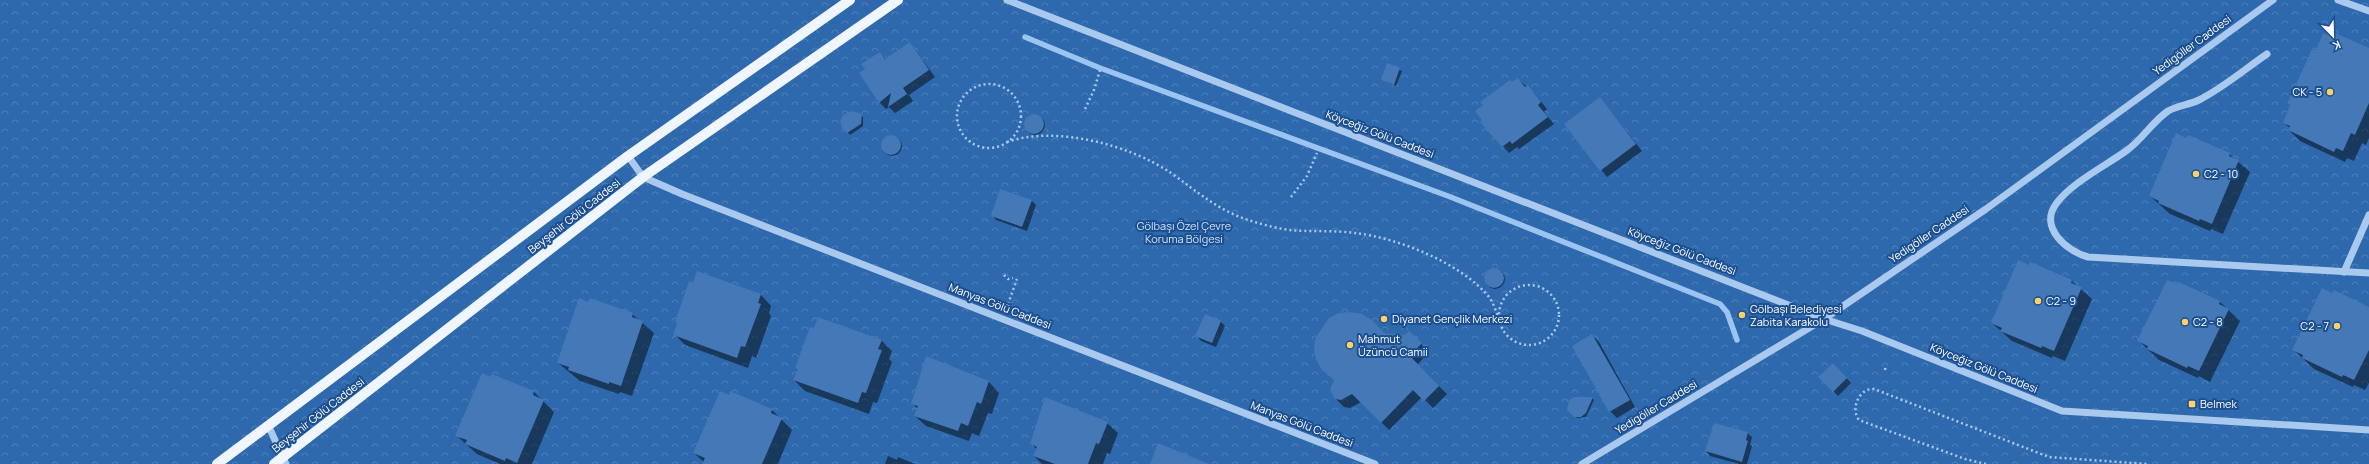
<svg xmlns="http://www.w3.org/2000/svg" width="2369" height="464" font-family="Manrope,sans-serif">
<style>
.forest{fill:url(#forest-crowns)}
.shadow{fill:#0007}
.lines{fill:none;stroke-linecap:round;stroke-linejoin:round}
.stream{stroke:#9cc4f0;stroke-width:5.5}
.building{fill:#4478b7}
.path{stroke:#a9c9ee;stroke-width:2.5;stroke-dasharray:2 3;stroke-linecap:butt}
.minor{stroke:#a9c9ee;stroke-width:7}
.major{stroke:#f0f6ff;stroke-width:10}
.poi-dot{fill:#ffd166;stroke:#1b4f8f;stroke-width:1.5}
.labels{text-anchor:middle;stroke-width:4;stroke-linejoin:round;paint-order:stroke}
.street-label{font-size:11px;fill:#fff;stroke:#1b4f8f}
.poi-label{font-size:11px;fill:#fff;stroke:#1b4f8f;text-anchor:start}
.park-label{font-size:11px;fill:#cfe3fa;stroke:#1b4f8f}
</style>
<defs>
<pattern id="forest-crowns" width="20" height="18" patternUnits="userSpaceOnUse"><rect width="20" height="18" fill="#2e69ad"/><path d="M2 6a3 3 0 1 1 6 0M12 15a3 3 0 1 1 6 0" fill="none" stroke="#4d80b9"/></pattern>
</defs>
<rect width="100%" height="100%" fill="#1b4f8f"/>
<!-- forest -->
<rect class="forest" x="0" y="0" width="2369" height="464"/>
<!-- shadow -->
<g class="shadow">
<polygon points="910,43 935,77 909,95 913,101 895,113 889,107 886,109 880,103 861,74 880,53 886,59"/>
<polygon points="2369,49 2369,138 2366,145 2362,143 2354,161 2347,158 2345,162 2300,141 2289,130 2290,128 2284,123 2291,107 2288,103 2316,52"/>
<polygon points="1388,65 1402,71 1396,86 1382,80"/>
<polygon points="1518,79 1534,93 1547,109 1544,112 1554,124 1519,149 1517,147 1509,153 1481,122 1512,84"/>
<polygon points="1600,98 1642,151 1607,177 1566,124"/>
<circle cx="1035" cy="125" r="10"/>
<polygon points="861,115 863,117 863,126 850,135 843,127"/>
<circle cx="892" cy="146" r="10"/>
<polygon points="2187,139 2229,154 2250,172 2223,234 2211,229 2210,231 2170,214 2150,196"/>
<polygon points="1032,201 1036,205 1027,231 996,220 992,215"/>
<circle cx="1495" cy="279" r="10"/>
<polygon points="2072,281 2092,299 2065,361 2053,356 2052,358 2012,341 1992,323"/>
<polygon points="761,295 771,306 769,313 771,316 756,358 752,356 748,368 685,345 674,334 678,324 676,322"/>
<polygon points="2220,302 2240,321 2210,382 2199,376 2198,378 2159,360 2139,341"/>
<polygon points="589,303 632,314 654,333 632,396 620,392 619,394 580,381 558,363"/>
<polygon points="2369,308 2369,383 2365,390 2354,385 2353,387 2314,369 2294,350"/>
<polygon points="1205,315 1221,322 1225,326 1216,347 1201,341 1197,336"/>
<polygon points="1409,332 1429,352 1417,365 1447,394 1433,408 1422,397 1389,430 1361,402 1350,408 1344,407 1335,398 1384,334 1406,336"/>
<polygon points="1592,335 1599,342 1635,407 1617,418 1610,411"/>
<polygon points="881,340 892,351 889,359 892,362 877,403 873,402 869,414 805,391 794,380 799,369"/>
<polygon points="1833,364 1851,383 1838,396 1820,377"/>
<polygon points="493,375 534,392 554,412 532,464 500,464 477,454 457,436"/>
<polygon points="989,382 999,393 992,414 988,413 979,436 972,433 969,441 926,426 915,416 918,409 912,403"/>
<polygon points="731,393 772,410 792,430 778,464 706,464 694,453"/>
<polygon points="1592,398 1594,400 1586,417 1577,418 1568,409"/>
<polygon points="1107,423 1118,433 1110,454 1107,453 1103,464 1042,464 1034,456 1037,449 1031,444"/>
<polygon points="1747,433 1752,437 1750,445 1752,446 1747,464 1739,464 1710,456 1706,451"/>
<polygon points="888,456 897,460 898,457 915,464 885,464"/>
</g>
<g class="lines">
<!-- stream -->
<polyline class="stream" points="1025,37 1100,68 1448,196 1720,304 1727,312 1737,340"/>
</g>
<!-- building -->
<g class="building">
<polygon points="2333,32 2369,48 2369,103 2355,135 2351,133 2343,151 2336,148 2334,152 2288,130 2290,126 2283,123 2290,105 2287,104 2312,49 2316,50 2323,33 2331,36"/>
<polygon points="910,42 929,70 903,88 907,94 888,107 891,93 879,103 859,73 865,69 861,64 880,52 885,59"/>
<polygon points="1387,63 1400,68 1394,85 1381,80"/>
<polygon points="1518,78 1525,87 1528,85 1541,102 1538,105 1548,117 1512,144 1510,141 1502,147 1480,122 1482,120 1475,111 1483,105 1480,102 1510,80 1512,82"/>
<polygon points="1600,97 1636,144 1600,171 1564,124"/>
<polygon points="852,111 862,114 861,124 847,133 842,128 840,121 843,115"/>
<circle cx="1034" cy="124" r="10"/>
<polygon points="2176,133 2186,138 2188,135 2230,153 2229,156 2239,160 2212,224 2200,219 2199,221 2158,203 2159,201 2149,196"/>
<circle cx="891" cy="145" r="10"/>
<polygon points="1000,189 1032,200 1022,227 991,216"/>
<polygon points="2018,260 2029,265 2030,262 2072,280 2071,283 2082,287 2054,351 2042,346 2041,348 2000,331 2002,328 1991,323"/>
<circle cx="1494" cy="278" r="10"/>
<polygon points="697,271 761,294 758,303 761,304 745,347 741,346 737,358 673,335 677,323 675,322 689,281 693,282"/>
<polygon points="2167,280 2177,284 2179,282 2220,301 2219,304 2229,309 2199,371 2188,366 2187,368 2147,349 2148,346 2137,341"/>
<polygon points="2322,288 2332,293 2334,290 2369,307 2369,350 2354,380 2343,375 2342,377 2302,358 2303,355 2292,350"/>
<polygon points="579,298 588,302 590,298 633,313 632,317 643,321 621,386 609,382 609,384 568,370 569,367 557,363"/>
<polygon points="1350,312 1362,314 1372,320 1384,333 1405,335 1409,331 1422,343 1410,356 1439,386 1424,401 1413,390 1381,423 1352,394 1341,400 1335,399 1330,390 1334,380 1322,370 1316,359 1314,348 1316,337 1329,318 1339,313"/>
<polygon points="1205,314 1221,321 1212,343 1195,336"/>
<polygon points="818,317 882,340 878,349 882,350 866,393 862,392 858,403 793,380 798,369 795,368 810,327 814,328"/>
<polygon points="1592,334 1630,400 1609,412 1572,346"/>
<polygon points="926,356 989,381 981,404 977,402 968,426 961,423 958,431 914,416 918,406 911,404"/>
<polygon points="1833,363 1847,378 1833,392 1818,377"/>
<polygon points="482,373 491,377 492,374 534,391 533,395 544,400 517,463 506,458 505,461 465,444 467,440 455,436"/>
<polygon points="720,391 729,395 730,391 772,409 771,413 782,418 762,464 702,464 705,458 693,453"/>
<polygon points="1045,397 1108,422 1099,444 1096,443 1088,464 1055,464 1033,456 1037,447 1030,444"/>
<polygon points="1575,397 1593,397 1586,413 1581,417 1574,417 1567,410 1569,400"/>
<polygon points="1714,423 1748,432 1746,440 1748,441 1742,462 1705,451"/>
<polygon points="1158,443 1209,464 1150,464"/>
</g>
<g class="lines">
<!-- path -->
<g class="path">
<circle cx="989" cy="116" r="32"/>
<polyline points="1085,109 1094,90 1100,70"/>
<path d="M1007 142C1055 125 1130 145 1171 173 1198 192 1216 209 1248 220 1261 224 1275 228 1289 230 1311 232 1333 230 1355 233 1398 238 1461 263 1489 297 1495 305 1497 316 1501 325"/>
<polyline points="1291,197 1307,176 1317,153"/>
<polyline points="1004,275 1008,279 1013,278"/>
<circle cx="1529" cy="315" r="30"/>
<polyline points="1008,304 1017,279"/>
<polyline points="1885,370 1886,365"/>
<path d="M1986 464 1965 459 1859 420C1850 409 1859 388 1874 389L2049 457 2147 464"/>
</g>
<!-- minor -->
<g class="minor">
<polyline points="1007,0 1824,319 1862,331 2062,411 2369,430"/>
<polyline points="2338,0 2369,11"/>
<path d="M2267 54C2245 69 2223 88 2199 100 2189 105 2178 105 2168 111 2152 122 2142 140 2126 151 2105 166 2071 183 2056 204 2039 227 2066 251 2088 257L2369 273"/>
<polyline points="628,156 643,177 682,194 1375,464"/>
<polyline points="2344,272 2369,215"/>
<polyline points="268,425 286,464"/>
<polyline points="1582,464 1824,319 1986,209 2273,0"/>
</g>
<!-- major -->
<g class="major">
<polyline points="217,464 628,156 850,0"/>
<polyline points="274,464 643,177 898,0"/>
</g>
</g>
<!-- markers -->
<g class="poi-dot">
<circle cx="2330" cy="92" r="4"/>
<circle cx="2196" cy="174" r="4"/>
<circle cx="2038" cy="301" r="4"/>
<circle cx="1742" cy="315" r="4"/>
<circle cx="1384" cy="319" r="4"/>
<circle cx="2185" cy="322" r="4"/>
<circle cx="2337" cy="326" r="4"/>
<circle cx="1350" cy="345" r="4"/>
<rect x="2188" y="400" width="8" height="8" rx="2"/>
</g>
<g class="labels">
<!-- street labels -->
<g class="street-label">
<text transform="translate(2192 45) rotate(-36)" y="4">Yedigöller Caddesi</text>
<text transform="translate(1380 134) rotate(21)" y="4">Köyceğiz Gölü Caddesi</text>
<text transform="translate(574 216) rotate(-38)" y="4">Beyşehir Gölü Caddesi</text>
<text transform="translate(1929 234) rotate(-34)" y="4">Yedigöller Caddesi</text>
<text transform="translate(1682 251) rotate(21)" y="4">Köyceğiz Gölü Caddesi</text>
<text transform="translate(1000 306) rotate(21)" y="4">Manyas Gölü Caddesi</text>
<text transform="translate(1984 368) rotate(22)" y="4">Köyceğiz Gölü Caddesi</text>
<text transform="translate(1656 407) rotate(-31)" y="4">Yedigöller Caddesi</text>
<text transform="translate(318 415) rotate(-38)" y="4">Beyşehir Gölü Caddesi</text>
<text transform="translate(1302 424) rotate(21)" y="4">Manyas Gölü Caddesi</text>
</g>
<!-- poi labels -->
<g class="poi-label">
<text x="2322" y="96" text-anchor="end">CK - 5</text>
<text x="2204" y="178">C2 - 10</text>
<text x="2046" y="305">C2 - 9</text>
<text x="1750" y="313">Gölbaşı Belediyesi<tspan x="1750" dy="13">Zabita Karakolu</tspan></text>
<text x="1392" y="323">Diyanet Gençlik Merkezi</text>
<text x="2193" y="326">C2 - 8</text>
<text x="2329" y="330" text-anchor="end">C2 - 7</text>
<text x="1358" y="343">Mahmut<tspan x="1358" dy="13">Üzüncü Camii</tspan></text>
<text x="2200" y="408">Belmek</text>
</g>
<!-- park labels -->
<g class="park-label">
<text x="1184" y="230">Gölbaşı Özel Çevre<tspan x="1184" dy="13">Koruma Bölgesi</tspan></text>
</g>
</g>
<!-- north arrow -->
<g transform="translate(2333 36) rotate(157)" stroke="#1b4f8f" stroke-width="3" paint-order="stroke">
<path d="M0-3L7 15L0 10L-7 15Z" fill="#ffffff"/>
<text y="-6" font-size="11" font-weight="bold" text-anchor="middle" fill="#ffffff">K</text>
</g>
</svg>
